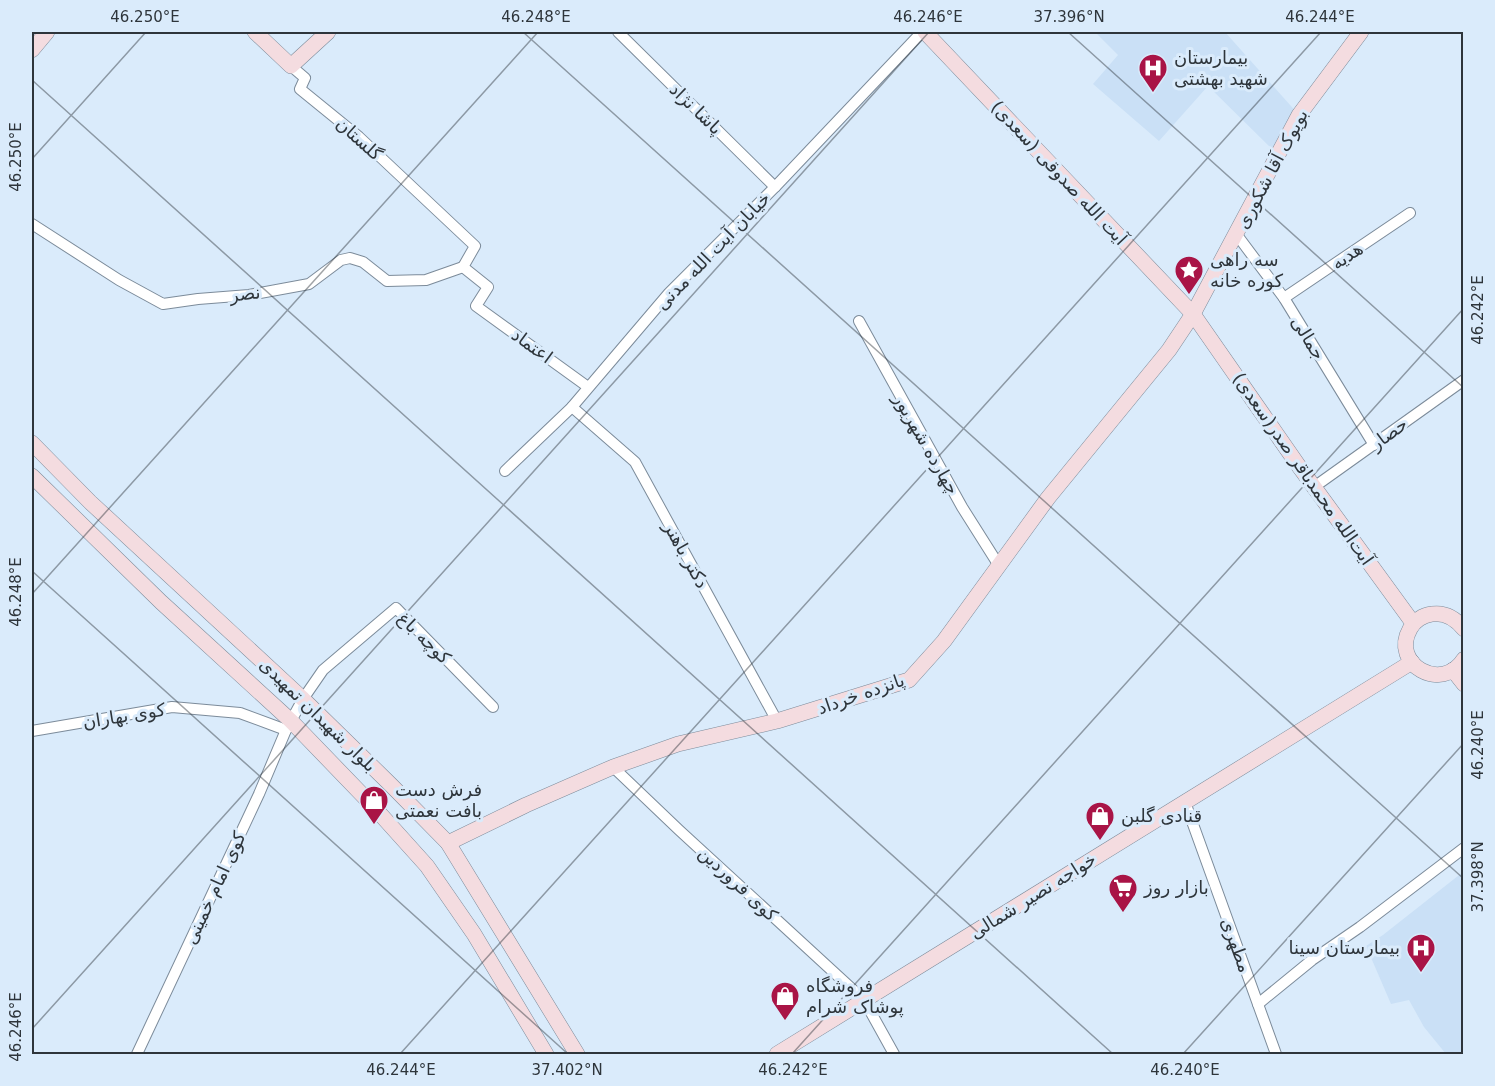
<svg xmlns="http://www.w3.org/2000/svg" width="1495" height="1086" font-family="'DejaVu Sans','Noto Sans Arabic',sans-serif">
<style>
.built{fill:#cae0f6}
.lines{fill:none;stroke-linecap:round;stroke-linejoin:round}
.street-casing{stroke:#7c8b9a;stroke-width:12}
.secondary-casing{stroke:#7c8b9a;stroke-width:16}
.street{stroke:#fff;stroke-width:10}
.secondary{stroke:#f4dce0;stroke-width:15}
.ticks{fill:none;stroke:#2e353b;stroke-width:1.5;stroke-opacity:0.45}
.labels{text-anchor:middle;stroke-width:6;stroke-linejoin:round;paint-order:stroke}
.poi-label{font-size:18px;fill:#2e353b;stroke:#daebfb;text-anchor:start}
.street-label{font-size:18px;fill:#2e353b;stroke:#daebfb}
.neatline{fill:none;stroke:#2e353b;stroke-width:2}
.ticks-label{font-size:15px;text-anchor:middle;fill:#2e353b}
</style>
<rect width="100%" height="100%" fill="#daebfb"/>
<!-- built -->
<g class="built">
<polygon points="1095,32 1225,32 1299,115 1274,151 1208,86 1159,141 1093,84 1118,55"/>
<polygon points="1463,872 1463,1054 1446,1054 1424,1027 1409,1000 1391,1004 1366,946 1383,935"/>
</g>
<g class="lines">
<!-- street casing -->
<g class="street-casing">
<g id="street">
<polyline points="618,32 775,187"/>
<polyline points="291,66 305,78 300,89 359,137 475,246 463,267 488,287 476,306 588,387"/>
<polyline points="32,224 119,280 163,304 198,299 249,295 309,284 341,260 350,258 363,262 387,281 426,280 463,267"/>
<polyline points="1237,235 1284,298 1374,445"/>
<polyline points="1284,298 1410,213"/>
<polyline points="859,321 962,507 998,564"/>
<polyline points="572,407 635,462 777,721"/>
<polyline points="505,471 572,407 669,293 775,187 922,32"/>
<polyline points="1314,487 1464,380"/>
<polyline points="32,731 172,707 240,713 286,730"/>
<polyline points="613,767 679,830 864,1000 894,1054"/>
<polyline points="1185,802 1276,1054"/>
<polyline points="1258,1004 1312,960 1360,927 1464,848"/>
<polyline points="137,1054 259,794 286,730 303,699 323,670 396,608 493,707"/>
</g>
</g>
<!-- secondary casing -->
<g class="secondary-casing">
<g id="secondary">
<polyline points="255,32 291,66 328,32"/>
<polyline points="925,32 1193,314 1298,465 1413,623"/>
<polyline points="32,50 47,32"/>
<polyline points="32,443 90,502 303,699 391,785 448,843 577,1054"/>
<polyline points="32,476 161,602 291,721 373,806 427,866 474,934 546,1054"/>
<path d="M1464 629C1456 619 1446 612 1432 614 1423 615 1414 621 1410 629 1390 664 1442 694 1464 659"/>
<polyline points="1453,670 1464,684"/>
<polyline points="448,843 526,805 613,767 678,744 777,721 909,680 944,641 1048,498 1169,350 1193,314 1299,115 1361,32"/>
<polyline points="777,1054 1412,662"/>
</g>
</g>
<!-- street -->
<use href="#street" class="street"/>
<!-- secondary -->
<use href="#secondary" class="secondary"/>
</g>
<!-- ticks -->
<path class="ticks" d="M523 32 1464 879M1068 32 1464 388M32 80 1113 1054M32 159 146 32M32 571 568 1054M32 594 538 32M32 1029 929 32M400 1054 1321 32M792 1054 1464 308M1183 1054 1464 743"/>
<!-- icons -->
<defs>
<g id="hospital-pin" transform="scale(1.5)"><path d="M0 17L-7.5 6A9.5 9.5 0 1 1 7.5 6Z" fill="#a91446" stroke="#daebfb"/><path d="M-5-5h3v3.5h4V-5h3V5h-3V1.5h-4V5h-3Z" fill="#fff"/></g>
<g id="sight-pin" transform="scale(1.5)"><path d="M0 17L-7.5 6A9.5 9.5 0 1 1 7.5 6Z" fill="#a91446" stroke="#daebfb"/><path d="M0-6L1.8-2.2L6-1.7L2.9 1.2L3.7 5.4L0 3.3L-3.7 5.4L-2.9 1.2L-6-1.7L-1.8-2.2Z" fill="#fff"/></g>
<g id="shop-pin" transform="scale(1.5)"><path d="M0 17L-7.5 6A9.5 9.5 0 1 1 7.5 6Z" fill="#a91446" stroke="#daebfb"/><path d="M-5-2.5h2.3a2.7 3.5 0 0 1 5.4 0H5L5.5 6h-11ZM-1.5-2.5h3a1.5 2.3 0 0 0-3 0Z" fill="#fff"/></g>
<g id="supermarket-pin" transform="scale(1.5)"><path d="M0 17L-7.5 6A9.5 9.5 0 1 1 7.5 6Z" fill="#a91446" stroke="#daebfb"/><path d="M-6-5.5h2.5l.6 2H6L4.5 2H-2.5L-4.4-4H-6ZM-1.5 3.2a1.3 1.3 0 1 0 .1 0ZM3 3.2a1.3 1.3 0 1 0 .1 0Z" fill="#fff"/></g>
</defs>
<g fill-rule="evenodd">
<use href="#hospital-pin" x="1153" y="68"/>
<use href="#sight-pin" x="1189" y="270"/>
<use href="#shop-pin" x="374" y="800"/>
<use href="#shop-pin" x="1100" y="816"/>
<use href="#supermarket-pin" x="1123" y="888"/>
<use href="#hospital-pin" x="1421" y="948"/>
<use href="#shop-pin" x="785" y="996"/>
</g>
<g class="labels">
<!-- poi labels -->
<g class="poi-label">
<text x="1174" y="64">بیمارستان<tspan x="1174" dy="21">شهید بهشتی</tspan></text>
<text x="1210" y="266">سه راهی<tspan x="1210" dy="21">کوره خانه</tspan></text>
<text x="395" y="796">فرش دست<tspan x="395" dy="21">بافت نعمتی</tspan></text>
<text x="1121" y="822">قنادی گلبن</text>
<text x="1144" y="894">بازار روز</text>
<text x="1400" y="954" text-anchor="end">بیمارستان سینا</text>
<text x="806" y="992">فروشگاه<tspan x="806" dy="21">پوشاک شرام</tspan></text>
</g>
<!-- street labels -->
<g class="street-label">
<text transform="translate(696 109) rotate(44)" y="6">پاشا نژاد</text>
<text transform="translate(359 139) rotate(42)" y="6">گلستان</text>
<text transform="translate(1272 169) rotate(-62)" y="6">بویوک آقا شکوری</text>
<text transform="translate(1059 173) rotate(47)" y="6">آیت الله صدوقی (سعدی)</text>
<text transform="translate(713 251) rotate(-46)" y="6">خیابان آیت الله مدنی</text>
<text transform="translate(1347 256) rotate(-34)" y="6">هدیه</text>
<text transform="translate(245 294) rotate(-7)" y="6">نصر</text>
<text transform="translate(1308 338) rotate(58)" y="6">جمالی</text>
<text transform="translate(532 346) rotate(36)" y="6">اعتماد</text>
<text transform="translate(1389 434) rotate(-36)" y="6">حصار</text>
<text transform="translate(926 444) rotate(60)" y="6">چهارده شهریور</text>
<text transform="translate(1303 469) rotate(55)" y="6">آیت‌الله محمدباقر صدر(سعدی)</text>
<text transform="translate(686 555) rotate(61)" y="6">دکتر باهنر</text>
<text transform="translate(424 638) rotate(44)" y="6">کوچه باغ</text>
<text transform="translate(861 694) rotate(-19)" y="6">پانزده خرداد</text>
<text transform="translate(318 715) rotate(44)" y="6">بلوار شهیدان تمهیدی</text>
<text transform="translate(124 716) rotate(-9)" y="6">کوی بهاران</text>
<text transform="translate(738 884) rotate(43)" y="6">کوی فروردین</text>
<text transform="translate(215 888) rotate(-65)" y="6">کوی امام خمینی</text>
<text transform="translate(1033 896) rotate(-32)" y="6">خواجه نصیر شمالی</text>
<text transform="translate(1236 945) rotate(70)" y="6">مطهری</text>
</g>
</g>
<!-- border -->
<rect width="1495" height="1086" fill="none" stroke="#daebfb" stroke-width="66"/>
<rect x="33" y="33" width="1429" height="1020" class="neatline"/>
<g class="ticks-label">
<text x="145" y="22">46.250°E</text>
<text x="536" y="22">46.248°E</text>
<text x="928" y="22">46.246°E</text>
<text x="1069" y="22">37.396°N</text>
<text x="1320" y="22">46.244°E</text>
<text transform="translate(16 157) rotate(-90)" y="5">46.250°E</text>
<text transform="translate(1478 310) rotate(-90)" y="5">46.242°E</text>
<text transform="translate(16 592) rotate(-90)" y="5">46.248°E</text>
<text transform="translate(1478 745) rotate(-90)" y="5">46.240°E</text>
<text transform="translate(1478 877) rotate(-90)" y="5">37.398°N</text>
<text transform="translate(16 1027) rotate(-90)" y="5">46.246°E</text>
<text x="401" y="1075">46.244°E</text>
<text x="567" y="1075">37.402°N</text>
<text x="793" y="1075">46.242°E</text>
<text x="1185" y="1075">46.240°E</text>
</g>
</svg>
